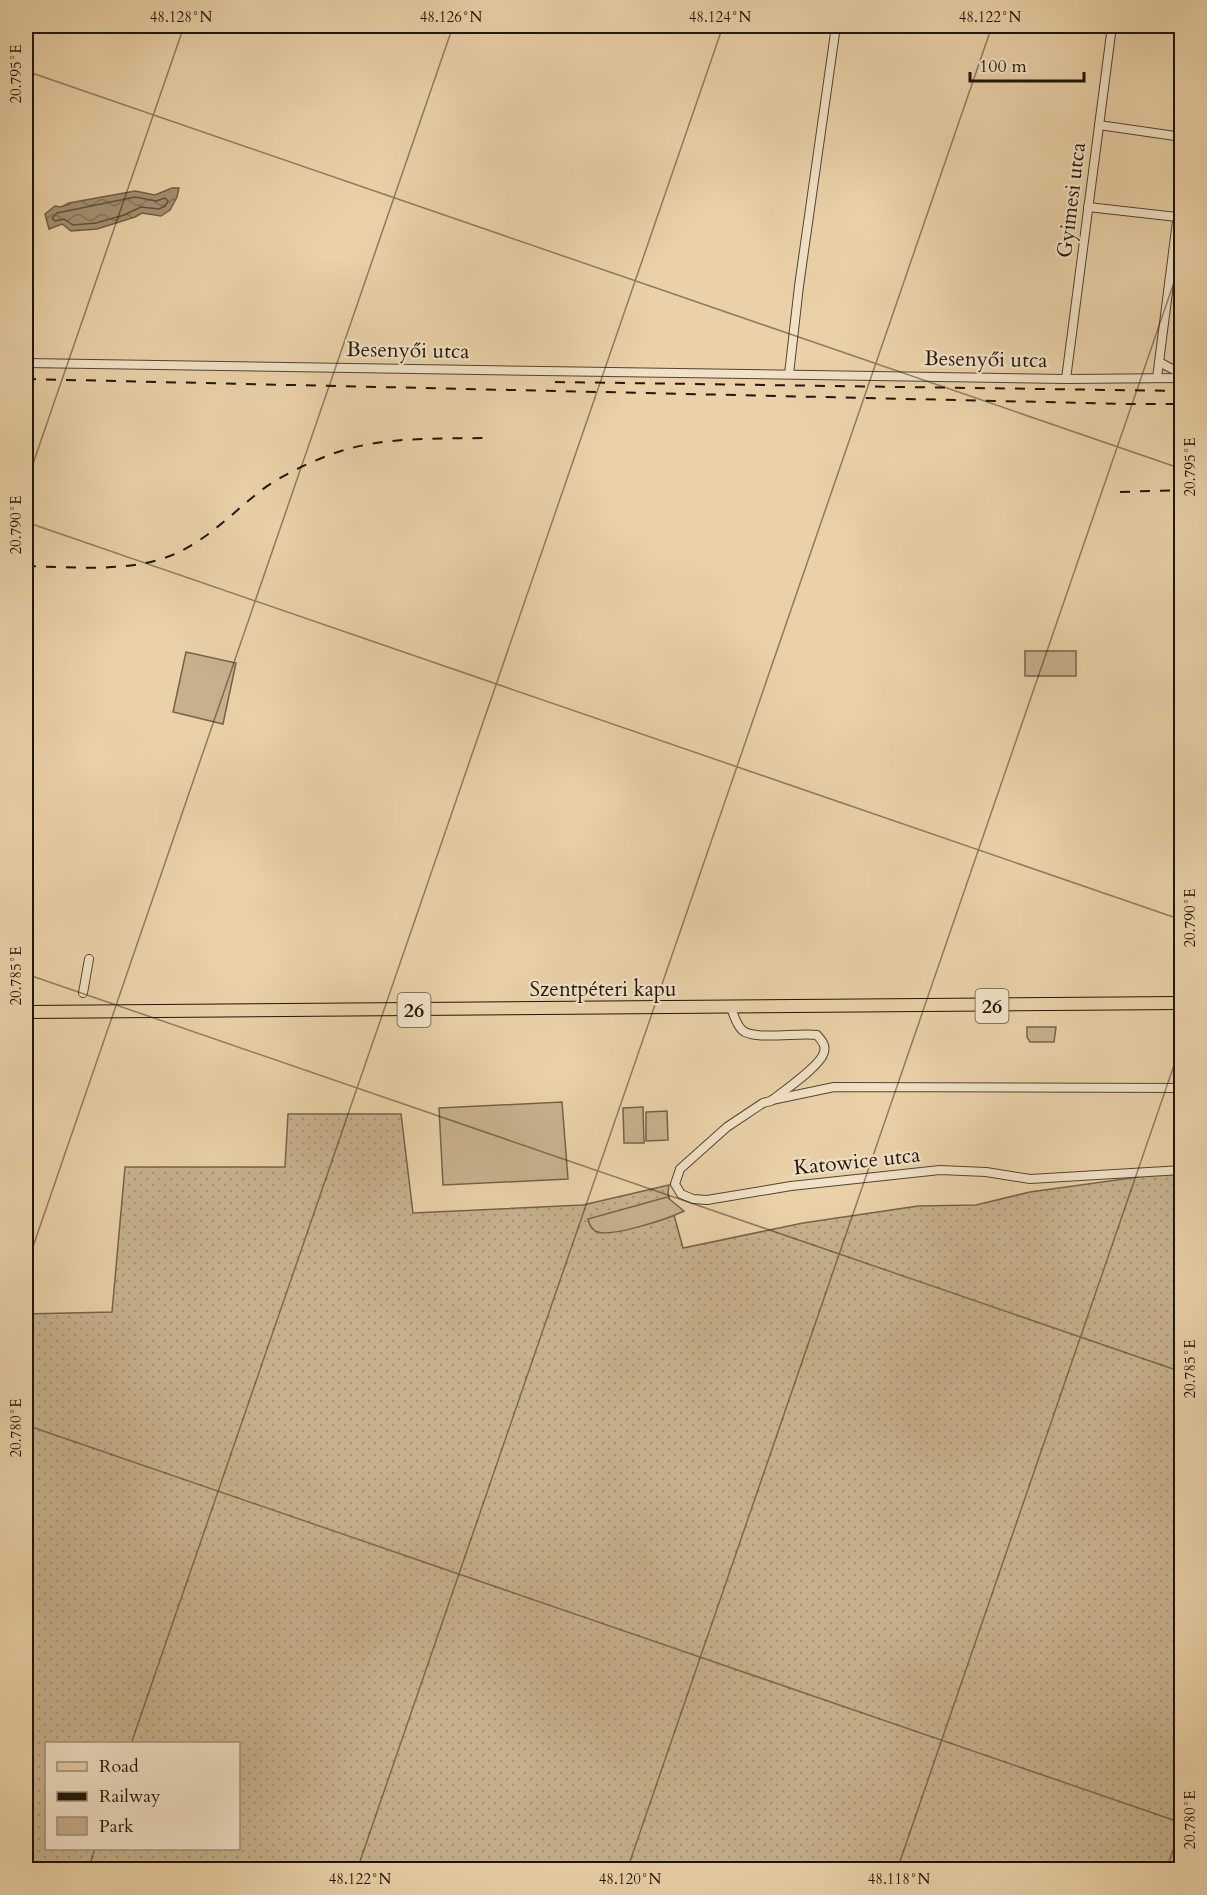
<svg xmlns="http://www.w3.org/2000/svg" width="1207" height="1895" font-family="Cardo,serif">
<style>
.grass{fill:url(#grass-dots);stroke:#73634b;stroke-width:1.5;fill-rule:evenodd}
.park{fill:#c7b18d;stroke:#73634b;stroke-width:1.5}
.water{fill:url(#water-waves);stroke:#6f5f48;stroke-width:1.5}
.lines{fill:none;stroke-linecap:round;stroke-linejoin:round}
.shore{stroke:#62533e;stroke-width:1.5}
.street-casing{stroke:#524431;stroke-width:10}
.primary-casing{stroke:#1f1509;stroke-width:14}
.street{stroke:#f1e1c6;stroke-width:8}
.primary{stroke:#ead1a8;stroke-width:12}
.rail{stroke:#1f1509;stroke-width:2;stroke-dasharray:10 10;stroke-linecap:butt}
.ticks{fill:none;stroke:#1f1509;stroke-width:1.5;stroke-opacity:0.45}
.labels{text-anchor:middle;stroke-width:4.5;stroke-linejoin:round;paint-order:stroke}
.shield{fill:#f1e1c6;stroke:#5e5242;stroke-width:1.5}
.shield-label{font-size:20px;font-weight:bold;fill:#1f1509}
.street-label{font-size:21px;fill:#1f1509;stroke:#f1e1c6}
.neatline{fill:none;stroke:#1f1509;stroke-width:2}
.ticks-label{font-size:15px;text-anchor:middle;fill:#1f1509}
</style>
<defs>
<pattern id="grass-dots" width="8" height="8" patternUnits="userSpaceOnUse" patternTransform="scale(1.5)"><rect width="8" height="8" fill="#c7b18d"/><path d="M2 2h.1M6 6h.1" fill="none" stroke="#aa9778" stroke-width="1.8" stroke-linecap="round"/></pattern>
<pattern id="water-waves" width="16" height="10" patternUnits="userSpaceOnUse" patternTransform="scale(1.5)"><rect width="16" height="10" fill="#a59172"/><path d="M0 5q4-4 8 0t8 0" fill="none" stroke="#86755c"/></pattern>
</defs>
<rect width="100%" height="100%" fill="#ead1a8"/>
<filter id="stains"><feTurbulence type="fractalNoise" baseFrequency=".00333" numOctaves="4"/><feColorMatrix values="0 0 0 0 .2 0 0 0 0 .09 0 0 0 0 .02 0 0 0 .5 -.17"/></filter>
<radialGradient id="worn" r=".72"><stop offset=".6" stop-color="#630" stop-opacity="0"/><stop offset="1" stop-color="#630" stop-opacity=".3"/></radialGradient>
<!-- grass -->
<path class="grass" d="M288 1114H401L413 1213 583 1205 669 1185 668 1193 683 1248 803 1223 918 1206 976 1205 1030 1192 1181 1171V1869H26V1314L112 1312 125 1167H285ZM46 1744H238V1848H46Z"/>
<!-- park -->
<g class="park">
<rect x="1025" y="651" width="51" height="25"/>
<polygon points="186,652 236,663 223,724 173,712"/>
<polygon points="1027,1027 1056,1027 1054,1042 1030,1042 1027,1037"/>
<polygon points="562,1102 568,1179 443,1185 439,1108"/>
<polygon points="643,1107 644,1143 624,1143 623,1108"/>
<polygon points="667,1111 668,1140 646,1141 646,1112"/>
<path d="M667 1197 684 1211C670 1218 609 1239 595 1231 591 1228 589 1224 588 1219Z"/>
</g>
<!-- water -->
<polygon class="water" points="172,188 179,188 177,197 170,210 161,216 142,213 135,217 97,229 71,231 62,224 49,229 45,214 55,206 61,207 69,203 135,191 155,195"/>
<g class="lines">
<!-- shore -->
<polygon class="shore" points="135,197 156,201 165,198 168,201 165,206 159,209 141,207 124,215 96,223 73,225 64,219 55,221 52,218 57,213"/>
<!-- street casing -->
<g class="street-casing">
<g id="street">
<polyline points="1099,125 1182,137"/>
<polyline points="1088,207 1177,217"/>
<polyline points="1159,362 1182,374"/>
<polyline points="26,363 1066,379 1182,378"/>
<polyline points="789,374 799,286 836,26"/>
<polyline points="1157,378 1182,182"/>
<polyline points="1066,379 1112,26"/>
<polyline points="83,993 89,959"/>
<path d="M731 1008C734 1015 736 1024 742 1030 754 1041 799 1032 817 1035 822 1041 826 1045 824 1052 821 1066 783 1091 771 1101L763 1103 727 1127 680 1169 675 1184 681 1194 693 1199 707 1200 791 1186 940 1170 986 1172 1030 1179 1182 1170"/>
<polyline points="772,1100 834,1087 1182,1088"/>
</g>
</g>
<!-- primary casing -->
<g class="primary-casing">
<polyline id="primary" points="26,1012 1182,1003"/>
</g>
<!-- street -->
<use href="#street" class="street"/>
<!-- primary -->
<use href="#primary" class="primary"/>
<!-- rail -->
<g class="rail">
<polyline points="26,379 1131,404 1182,404"/>
<polyline points="555,382 1182,391"/>
<polyline points="1120,492 1182,490"/>
<path d="M26 566C74 567 139 574 183 550 212 535 234 512 259 492 280 476 308 463 332 454 382 436 434 439 486 438"/>
</g>
</g>
<!-- ticks -->
<path class="ticks" d="M26 71 1182 469M26 484 184 26M26 522 1182 920M26 974 1182 1372M26 1267 453 26M26 1425 1182 1823M131 1744 723 26M88 1870 95 1848M357 1870 992 26M627 1870 1182 259M897 1870 1182 1042M1166 1870 1182 1825"/>
<g class="labels">
<!-- shield labels -->
<g class="shield">
<rect x="975.5" y="989" width="33" height="34" rx="4.5"/>
<rect x="397.5" y="993" width="33" height="34" rx="4.5"/>
</g>
<g class="shield-label">
<text x="992" y="1013">26</text>
<text x="414" y="1017">26</text>
</g>
<!-- street labels -->
<g class="street-label">
<text transform="translate(1071 200) rotate(-83)" y="7">Gyimesi utca</text>
<text transform="translate(408 350) rotate(1)" y="7">Besenyői utca</text>
<text transform="translate(986 359) rotate(1)" y="7">Besenyői utca</text>
<text x="603" y="996">Szentpéteri kapu</text>
<text transform="translate(857 1161) rotate(-6)" y="7">Katowice utca</text>
</g>
</g>
<!-- margin -->
<rect width="1207" height="1895" fill="none" stroke="#ead1a8" stroke-width="66"/>
<!-- legend -->
<rect x="45" y="1742" width="195" height="108" fill="#f1e1c6" stroke="#9d8f7a" stroke-width="1.5"/>
<rect x="57" y="1762" width="30" height="9" fill="#ead1a8" stroke="#9d8f7a" stroke-width="1.5"/>
<text x="99" y="1772" font-size="18" fill="#1f1509">Road</text>
<rect x="57" y="1792" width="30" height="9" fill="#1f1509" stroke="#9d8f7a" stroke-width="1.5"/>
<text x="99" y="1802" font-size="18" fill="#1f1509">Railway</text>
<rect x="57" y="1817" width="30" height="18" fill="#c7b18d" stroke="#9d8f7a" stroke-width="1.5"/>
<text x="99" y="1832" font-size="18" fill="#1f1509">Park</text>
<!-- scale -->
<path d="M970 72v9h114v-9" fill="none" stroke="#1f1509" stroke-width="3"/>
<text x="979" y="72" font-size="18" fill="#1f1509" stroke="#f1e1c6" stroke-width="4.5" paint-order="stroke">100 m</text>
<rect x="33" y="33" width="1141" height="1829" class="neatline"/>
<g class="ticks-label">
<text x="181" y="22">48.128°N</text>
<text x="451" y="22">48.126°N</text>
<text x="720" y="22">48.124°N</text>
<text x="990" y="22">48.122°N</text>
<text transform="translate(16 74) rotate(-90)" y="5">20.795°E</text>
<text transform="translate(1190 467) rotate(-90)" y="5">20.795°E</text>
<text transform="translate(16 525) rotate(-90)" y="5">20.790°E</text>
<text transform="translate(1190 918) rotate(-90)" y="5">20.790°E</text>
<text transform="translate(16 976) rotate(-90)" y="5">20.785°E</text>
<text transform="translate(1190 1369) rotate(-90)" y="5">20.785°E</text>
<text transform="translate(16 1428) rotate(-90)" y="5">20.780°E</text>
<text transform="translate(1190 1820) rotate(-90)" y="5">20.780°E</text>
<text x="360" y="1884">48.122°N</text>
<text x="630" y="1884">48.120°N</text>
<text x="899" y="1884">48.118°N</text>
</g>
<rect width="100%" height="100%" filter="url(#stains)"/>
<rect width="100%" height="100%" fill="url(#worn)"/>
</svg>
